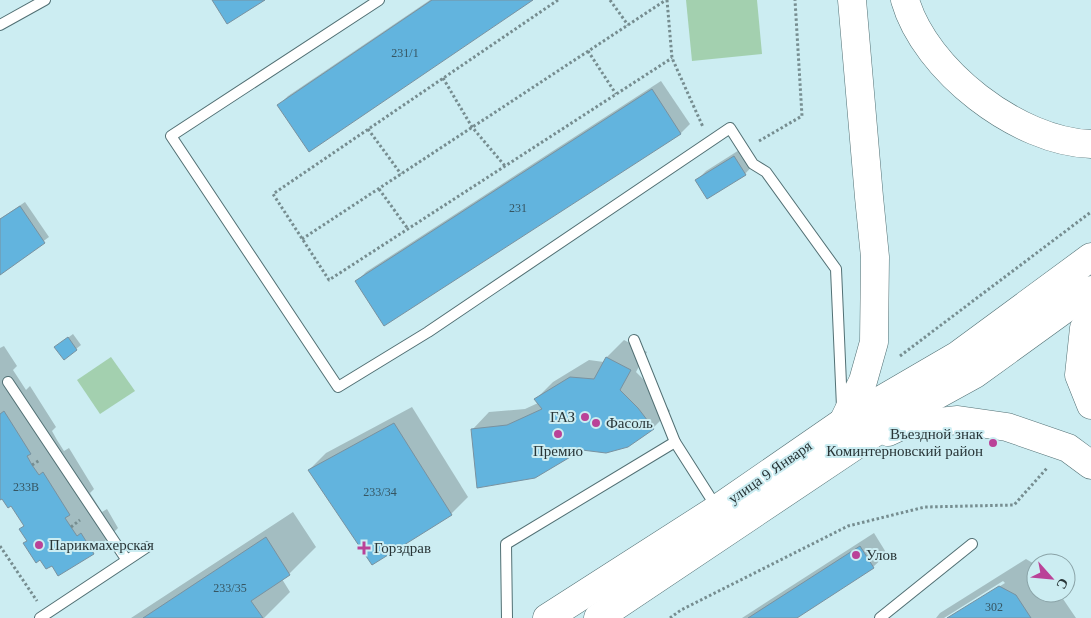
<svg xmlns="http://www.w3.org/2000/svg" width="1091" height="618" font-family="'Times New Roman',serif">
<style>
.green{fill:#a3d0af}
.shadow{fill:#0003}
.building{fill:#62b4de;stroke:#7992a0}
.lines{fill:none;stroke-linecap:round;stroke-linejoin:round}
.lane-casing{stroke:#527074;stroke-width:12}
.secondary-casing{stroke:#527074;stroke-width:29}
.path{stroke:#768d90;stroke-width:3;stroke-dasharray:2.5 2.5;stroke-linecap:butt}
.lane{stroke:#fff;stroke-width:10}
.secondary{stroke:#fff;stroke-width:28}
.poi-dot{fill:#ba4298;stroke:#ccedf2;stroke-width:2}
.labels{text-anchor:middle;stroke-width:4;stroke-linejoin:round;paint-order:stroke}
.number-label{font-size:12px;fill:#365561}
.poi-label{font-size:15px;fill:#283537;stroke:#ccedf2;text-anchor:start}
.street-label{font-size:15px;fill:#283537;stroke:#ccedf2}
</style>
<rect width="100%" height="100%" fill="#ccedf2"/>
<!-- green -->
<g class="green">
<polygon points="686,0 757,0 762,54 692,61"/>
<polygon points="111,357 135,391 100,414 77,380"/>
</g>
<!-- shadow -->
<g class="shadow">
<polygon points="430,0 531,0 279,105 288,96"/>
<polygon points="661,81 690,124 680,134 357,281 366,272"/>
<polygon points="744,147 754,164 745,174 697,180 706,171"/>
<polygon points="25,202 49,237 0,273 0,219"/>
<polygon points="73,334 81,345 76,349 61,343"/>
<polygon points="624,340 647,352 636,372 655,391 670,411 653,428 472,430 489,412 525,409 538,403 536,399 553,382 589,360 604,362 607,357"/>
<polygon points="4,346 17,366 13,370 26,390 30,386 56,427 52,431 57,440 64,451 69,448 94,489 90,493 102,512 107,509 118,528 93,553 52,564 28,540 21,529 25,525 12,504 3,497 0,499 0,348"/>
<polygon points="412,407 468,497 451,514 309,470 326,453"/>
<polygon points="293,512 316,547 289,574 282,579 290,592 264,618 131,618"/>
<polygon points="874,533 887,554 873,567 795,618 742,618"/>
<polygon points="1026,559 1036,565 1036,593 1059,593 1076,618 949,618 1005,583 1003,581 944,618 936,618 940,613"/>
</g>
<!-- building -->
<g class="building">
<polygon points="212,0 265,0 227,24"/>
<polygon points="432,0 533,0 309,152 277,105"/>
<polygon points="652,89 681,134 384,326 355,281"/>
<polygon points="734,156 746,175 707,199 695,180"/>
<polygon points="20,206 45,243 0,275 0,219"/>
<polygon points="68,337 77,350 64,360 54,347"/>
<polygon points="606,357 631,370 620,390 638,408 654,429 628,447 606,453 582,450 535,478 477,488 471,429 507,425 542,409 534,399 570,377 594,379"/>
<polygon points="4,411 31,454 27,456 32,465 39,475 43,472 70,515 65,518 77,536 81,533 94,554 58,576 52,566 46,569 40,560 36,563 23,543 27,541 19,529 24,526 11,506 8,508 2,499 0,500 0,414"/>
<polygon points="394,423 452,515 372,565 308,470"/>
<polygon points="266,537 290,575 251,601 263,618 143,618"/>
<polygon points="860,546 874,568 797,618 748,618"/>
<polygon points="999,586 1016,595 1031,618 947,618"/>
</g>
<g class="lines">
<!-- lane casing -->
<g class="lane-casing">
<g id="lane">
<polyline points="379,0 171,136 338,387 428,332 730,128 753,164 766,172 836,269 842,407"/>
<polyline points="0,25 45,0"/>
<polyline points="634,340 675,442 717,508"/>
<polyline points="8,382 126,559"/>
<polyline points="40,618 147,547"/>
<polyline points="507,618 506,544 675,442"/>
<polyline points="880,618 972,544"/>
</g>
</g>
<!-- secondary casing -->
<g class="secondary-casing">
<g id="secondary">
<path d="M905 0C925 70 1018 142 1091 144"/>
<polyline points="1091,319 1084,328 1079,375 1091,405"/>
<polyline points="843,422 863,381 874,342 875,257 869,197 852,0"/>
<polyline points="888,432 901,426 958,420 1007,427 1068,448 1091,465"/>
<polyline points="547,618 717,509 843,422 958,355 1091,257"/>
<polyline points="598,618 904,413 975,374 1091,290"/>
</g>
</g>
<!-- path -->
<g class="path">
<polyline points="558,0 273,194 329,280 672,58"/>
<polyline points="610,0 628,25"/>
<polyline points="667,0 672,58 703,127"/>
<polyline points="588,51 616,94"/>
<polyline points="443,78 472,127 505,166"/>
<polyline points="368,129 401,174"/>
<polyline points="759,141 802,116 795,0"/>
<polyline points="379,189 408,229"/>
<polyline points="302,239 666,0"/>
<polyline points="900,356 1091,212"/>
<polyline points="32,465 40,460"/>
<polyline points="71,527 80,520"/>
<polyline points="0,546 37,601"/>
<polyline points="670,618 681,610 848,526 925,507 1014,505 1048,467"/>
</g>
<!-- lane -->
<use href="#lane" class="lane"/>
<!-- secondary -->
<use href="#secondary" class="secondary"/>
</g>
<!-- markers -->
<g class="poi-dot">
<circle cx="585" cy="417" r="5"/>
<circle cx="596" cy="423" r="5"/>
<circle cx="558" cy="434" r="5"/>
<circle cx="993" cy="443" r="5"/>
<circle cx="39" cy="545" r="5"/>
<path d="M361.5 540.5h5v5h5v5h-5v5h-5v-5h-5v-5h5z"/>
<circle cx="856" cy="555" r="5"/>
</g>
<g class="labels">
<!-- number labels -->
<g class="number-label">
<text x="405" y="57">231/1</text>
<text x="518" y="212">231</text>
<text x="26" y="491">233В</text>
<text x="380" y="496">233/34</text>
<text x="230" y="592">233/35</text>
<text x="994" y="611">302</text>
</g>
<!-- poi labels -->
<g class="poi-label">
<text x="575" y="422" text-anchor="end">ГАЗ</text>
<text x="606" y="428">Фасоль</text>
<text x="983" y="439" text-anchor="end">Въездной знак<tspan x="983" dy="17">Коминтерновский район</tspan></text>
<text x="558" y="456" text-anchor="middle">Премио</text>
<text x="49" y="550">Парикмахерская</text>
<text x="374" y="553">Горздрав</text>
<text x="866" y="560">Улов</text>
</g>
<!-- street labels -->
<g class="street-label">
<text transform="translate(770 472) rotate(-35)" y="5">улица 9 Января</text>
</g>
</g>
<!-- north arrow -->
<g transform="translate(1051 578) rotate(117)"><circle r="24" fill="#ccedf2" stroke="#8aa3a7"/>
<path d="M0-4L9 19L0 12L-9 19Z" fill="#ba4298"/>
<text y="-8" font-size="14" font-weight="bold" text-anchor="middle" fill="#283537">С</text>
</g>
</svg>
